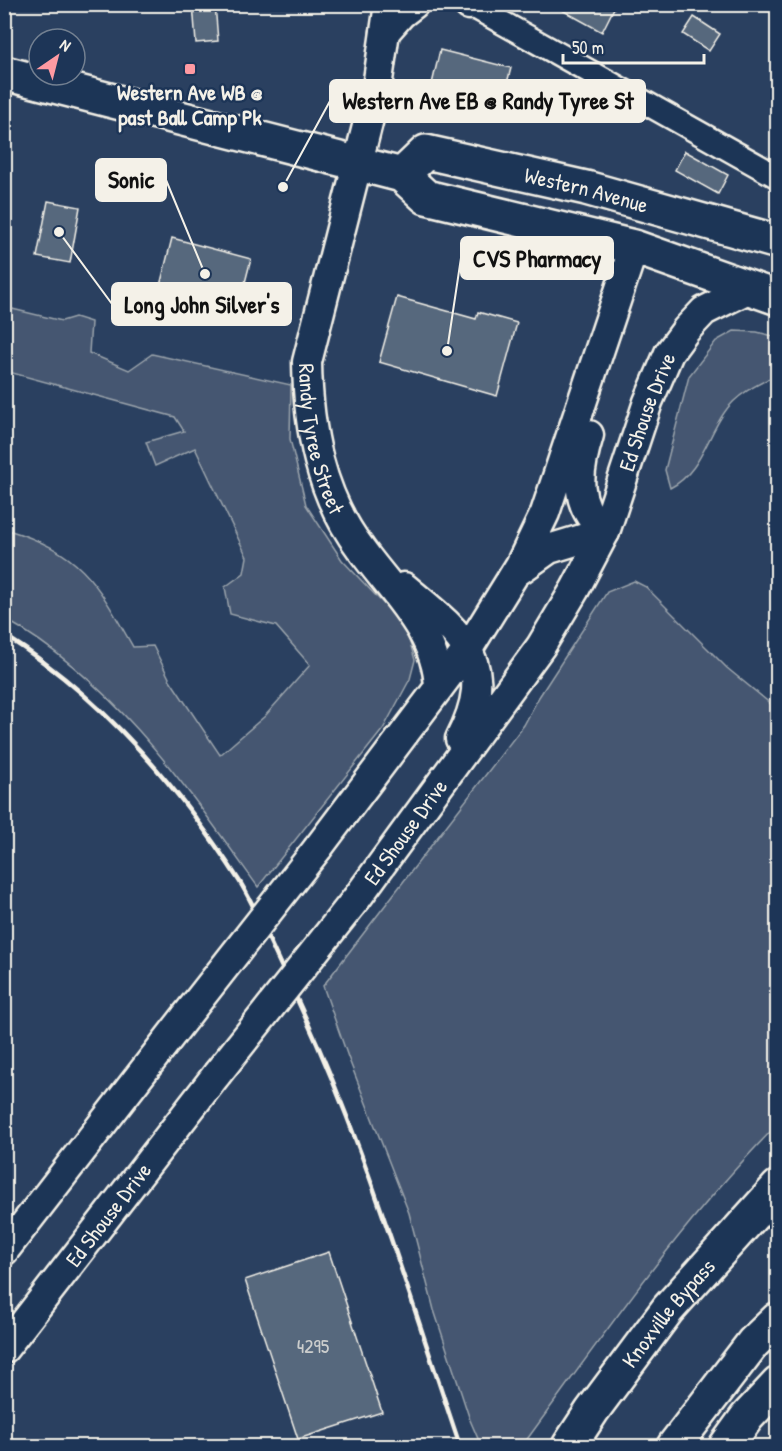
<svg xmlns="http://www.w3.org/2000/svg" width="782" height="1451" font-family="'Patrick Hand',sans-serif">
<style>
.green{fill:#445771;stroke:#9ca4ac;stroke-width:1.5}
.building{fill:#56677d;stroke:#f4f1e8;stroke-width:1.5}
.lines{fill:none;stroke-linecap:round;stroke-linejoin:round}
.minor-casing{stroke:#f4f1e8;stroke-width:27}
.tertiary-casing{stroke:#f4f1e8;stroke-width:33}
.primary-casing{stroke:#f4f1e8;stroke-width:38}
.motorway-casing{stroke:#f4f1e8;stroke-width:38}
.minor{stroke:#1d3557;stroke-width:22}
.tertiary{stroke:#1d3557;stroke-width:28}
.primary{stroke:#1d3557;stroke-width:33}
.motorway{stroke:#1d3557;stroke-width:33}
.rail{stroke:#f4f1e8;stroke-width:4.5}
.tertiary-bridge-casing{stroke:#f4f1e8;stroke-width:33;stroke-linecap:butt}
.tertiary-bridge{stroke:#1d3557;stroke-width:28}
.poi-dot{fill:#ff9aa2;stroke:#1d3557;stroke-width:2}
.labels{text-anchor:middle;stroke-width:5;stroke-linejoin:round;paint-order:stroke}
.number-label{font-size:20px;fill:#cccecd}
.poi-label{font-size:22px;font-weight:bold;fill:#f4f1e8;stroke:#1d3557}
.street-label{font-size:22px;fill:#f4f1e8;stroke:#1d3557}
.leader{fill:none;stroke:#f4f1e8;stroke-width:2}
.callout-dot{fill:#f4f1e8;stroke:#1d3557;stroke-width:2}
.callout{fill:#f4f1e8;stroke:#f4f1e8;stroke-width:2}
.callout-label{font-size:24px;text-anchor:middle;font-weight:bold;fill:#111}
</style>
<rect width="100%" height="100%" fill="#2a4060"/>
<filter id="ink" filterUnits="userSpaceOnUse"><feTurbulence type="fractalNoise" baseFrequency=".0167" numOctaves="2"/><feDisplacementMap in="SourceGraphic" scale="12" xChannelSelector="R" yChannelSelector="G"/><feConvolveMatrix kernelMatrix="1 2 1 2 8 2 1 2 1" color-interpolation-filters="sRGB"/></filter>
<g filter="url(#ink)">
<!-- green -->
<g class="green">
<path d="M4 307 62 321 75 317 91 322 89 353 129 370 152 354 291 385 290 439 306 505 342 560 397 618 408 636 415 660 410 679 383 729 258 887C187 788 114 680 5 619V529C81 552 96 581 133 647L153 646 170 680 220 755 265 716 310 665 276 626 230 614 225 587 244 573 247 557 195 448 155 466 146 442 184 431 175 417 5 371Z"/>
<path d="M734 331 757 332 777 337V375C758 384 736 394 724 413 706 439 700 473 670 488L665 470 689 376 716 341Z"/>
<path d="M634 581 646 587 727 668 777 709V1125C682 1221 605 1333 525 1442L515 1446H487L479 1441 470 1420 434 1310 409 1213 348 1057 323 986 524 725 539 697 607 592Z"/>
</g>
<!-- building -->
<g class="building">
<polygon points="193,4 215,4 218,41 196,43"/>
<polygon points="551,4 616,4 602,32"/>
<polygon points="694,17 720,34 709,51 683,34"/>
<polygon points="440,50 511,68 502,102 432,84"/>
<polygon points="685,151 728,175 718,194 675,170"/>
<polygon points="48,201 80,207 70,263 37,257"/>
<polygon points="172,238 251,259 238,310 159,290"/>
<polygon points="397,297 476,319 478,312 517,323 497,396 379,362"/>
<polygon points="329,1252 382,1412 298,1439 245,1280"/>
</g>
<g class="lines">
<!-- minor casing -->
<g class="minor-casing">
<polyline id="minor" points="469,4 778,177"/>
</g>
<!-- tertiary casing -->
<g class="tertiary-casing">
<g id="tertiary">
<path id="s1" d="M389 4 377 87 307 362C308 429 320 495 361 549 391 591 437 632 439 687"/>
<polyline points="468,4 469,5"/>
<polyline points="385,32 401,14 414,4"/>
<path d="M589 435C578 471 572 504 605 532"/>
<polyline points="518,571 549,549 605,532"/>
<path d="M404 587C461 634 500 662 460 739"/>
<polyline points="318,848 468,649 520,565 545,513 634,247"/>
<path id="s2" d="M357 898 541 646 575 589 605 532 648 402 669 353 686 330 704 311 750 288"/>
<polyline points="4,1251 186,1016"/>
<path id="s3" d="M4 1349 217 1074"/>
</g>
</g>
<!-- primary casing -->
<g class="primary-casing">
<g id="primary">
<polyline points="4,73 402,175 426,197 634,247 778,298"/>
<path id="s4" d="M402 175 426 152 586 188 778 242"/>
</g>
</g>
<!-- motorway casing -->
<g class="motorway-casing">
<g id="motorway">
<path id="s5" d="M569 1446 592 1411 668 1309 778 1187"/>
<polyline points="674,1446 753,1343 778,1319"/>
<polyline points="726,1446 747,1417 778,1384"/>
</g>
</g>
<!-- minor -->
<use href="#minor" class="minor"/>
<!-- tertiary -->
<use href="#tertiary" class="tertiary"/>
<!-- primary -->
<use href="#primary" class="primary"/>
<!-- motorway -->
<use href="#motorway" class="motorway"/>
<!-- rail -->
<path class="rail" d="M4 635C101 696 179 787 240 882 257 910 270 943 284 972 359 1124 406 1287 460 1446"/>
<!-- tertiary-bridge casing -->
<g class="tertiary-bridge-casing">
<g id="tertiary-bridge">
<polyline points="186,1016 318,848"/>
<polyline points="217,1074 357,898"/>
</g>
</g>
<!-- tertiary-bridge -->
<use href="#tertiary-bridge" class="tertiary-bridge"/>
</g>
</g>
<!-- markers -->
<rect class="poi-dot" x="184" y="63" width="12" height="12" rx="3"/>
<g class="labels">
<!-- number labels -->
<g class="number-label">
<text x="313" y="1353">4295</text>
</g>
<!-- poi labels -->
<g class="poi-label">
<text x="190" y="100">Western Ave WB @<tspan x="190" dy="25">past Ball Camp Pk</tspan></text>
</g>
<!-- street labels -->
<g class="street-label">
<text dy="8" stroke="none"><textPath href="#s4" startOffset="198">Western Avenue</textPath></text>
<text dy="8" stroke="none"><textPath href="#s2" startOffset="570">Ed Shouse Drive</textPath></text>
<text dy="8" stroke="none"><textPath href="#s1" startOffset="446">Randy Tyree Street</textPath></text>
<text dy="8" stroke="none"><textPath href="#s2" startOffset="82">Ed Shouse Drive</textPath></text>
<text dy="8" stroke="none"><textPath href="#s3" startOffset="170">Ed Shouse Drive</textPath></text>
<text dy="8" stroke="none"><textPath href="#s5" startOffset="166">Knoxville Bypass</textPath></text>
</g>
</g>
<!-- callouts -->
<path class="leader" d="M283 187L330 101M205 274L166 180M447 351L461 258M59 232L112 304"/>
<g class="callout-dot">
<circle cx="283" cy="187" r="6"/>
<circle cx="205" cy="274" r="6"/>
<circle cx="447" cy="351" r="6"/>
<circle cx="59" cy="232" r="6"/>
</g>
<g class="callout">
<rect x="330" y="80" width="315" height="42" rx="6"/>
<rect x="96" y="159" width="70" height="42" rx="6"/>
<rect x="461" y="237" width="152" height="42" rx="6"/>
<rect x="112" y="283" width="179" height="42" rx="6"/>
</g>
<g class="callout-label">
<text x="488" y="109">Western Ave EB @ Randy Tyree St</text>
<text x="131" y="188">Sonic</text>
<text x="537" y="267">CVS Pharmacy</text>
<text x="202" y="313">Long John Silver's</text>
</g>
<!-- margin -->
<rect width="782" height="1451" fill="none" stroke="#1d3557" stroke-width="24"/>
<rect x="12" y="12" width="758" height="1427" fill="none" stroke="#f4f1e8" stroke-width="2" filter="url(#ink)"/>
<!-- north arrow -->
<g transform="translate(57 57) rotate(35)"><circle r="28" fill="#1d3557" stroke="#738091" stroke-width="1.5"/>
<path d="M0-4.5L10 22L0 15L-10 22Z" fill="#ff9aa2"/>
<text y="-9" font-size="16" font-weight="bold" text-anchor="middle" fill="#f4f1e8">N</text>
</g>
<!-- scale -->
<path d="M563 54v9h141v-9" fill="none" stroke="#f4f1e8" stroke-width="3"/>
<text x="572" y="54" font-size="18" fill="#f4f1e8" stroke="#1d3557" stroke-width="4.5" paint-order="stroke">50 m</text>
</svg>
